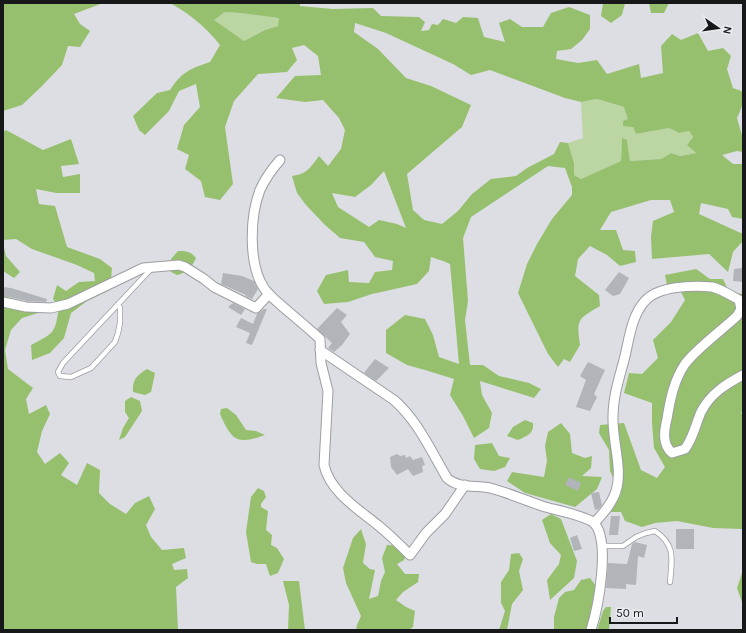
<svg xmlns="http://www.w3.org/2000/svg" width="746" height="633" font-family="Karla,sans-serif">
<style>
.green{fill:#bbd6a3}
.forest{fill:#96c06e;fill-rule:evenodd}
.building{fill:#b1b4b8}
.lines{fill:none;stroke-linecap:round;stroke-linejoin:round}
.lane-casing{stroke:#9b9ea2;stroke-width:6}
.street-casing{stroke:#9b9ea2;stroke-width:11}
.lane{stroke:#fff;stroke-width:4.5}
.street{stroke:#fff;stroke-width:9}
</style>
<rect width="100%" height="100%" fill="#dcdee3"/>
<!-- green -->
<g class="green">
<polygon points="225,12 240,13 279,18 278,26 265,30 244,41 213,20"/>
<polygon points="597,99 624,107 636,134 669,128 679,133 689,131 693,137 687,145 696,153 680,156 671,153 661,159 630,161 627,140 622,138 621,161 581,179 574,175 574,163 568,143 583,138 581,102"/>
</g>
<!-- forest -->
<g class="forest">
<polygon points="3,3 103,3 74,14 80,24 90,31 80,47 68,46 62,65 42,86 22,105 3,111"/>
<path d="M170 3H300V6L333 9 373 8 381 16 419 17 425 22 421 31 429 30 432 24 438 25 443 19 456 23 463 17 478 18 484 37 505 42 499 23 510 19 522 27H543L551 13 569 7 590 15V29L582 40 571 49 557 51 556 59 578 63 597 60 607 74 639 64 641 78 663 73 661 46 672 34 681 40 698 33 708 51 723 48 731 56 727 69 733 88C735 89 741 90 742 92 746 98 740 112 737 118L743 139V152L737 151 722 155 733 164H743V219L732 217 728 209 701 203 699 214 743 234V241L733 252 728 272 709 254 652 259 651 237 653 221 674 212 670 200H651L611 212 600 230H616L623 250 635 251 636 262 620 266 607 255 590 246 578 259 575 276 599 295 600 306C578 319 576 319 580 345L570 362 564 359 558 367 548 354 518 293 527 264 537 244 552 219 572 195V187L565 168 548 166 471 217 463 238 468 301 465 320 470 365H483L499 376 529 383 541 389 534 398 480 381 482 395 492 413 489 428 474 438 463 416 450 395 454 379 425 370 407 365 386 353V330L405 315 425 319 433 335 439 357 459 364 450 264 443 261 431 257 429 271 417 284 372 294 348 302 324 304 317 291 326 275 348 270 349 282 369 283 375 272 392 270 393 261 375 257 364 242 340 238 325 225 306 205 297 193 292 176C307 174 310 168 319 156L328 166 341 149 345 130 339 118 323 100 305 102 276 98 295 76 321 75 318 56 304 45 292 48 297 60 287 72 258 74 234 101 225 127 233 184 220 200 205 197 201 181 185 169 189 155 177 149 184 125 200 107 196 84 179 91 169 111 145 135 139 130 133 116 157 93 170 90C182 72 189 69 210 62L220 45C206 27 190 14 170 3ZM225 12 240 13 279 18 278 26 265 30 244 41 214 20ZM355 23 386 33 453 64 471 75 490 70 565 98 581 102 597 99 624 107 628 119 623 121V126L633 127 636 134 669 128 679 133 689 131 693 137 687 145 696 153 680 156 671 153 661 159 630 161 627 140 622 138 621 161 581 179 574 175V163L568 143 560 142 554 154 527 168 516 176 491 179 472 194 458 211 442 224 424 220 413 210 407 174 462 127 471 105 431 86 406 78 378 49 354 32ZM384 171 406 228 397 224 379 220 369 227 338 207 332 193 355 197 371 185Z"/>
<polygon points="603,3 625,3 622,15 611,23 601,16"/>
<polygon points="649,3 669,3 664,13 651,13"/>
<path d="M6 130 43 150 71 139 79 164 61 166 63 177 80 174V193H56L36 189 39 204 55 206 67 247 100 259 112 268 110 290 87 301 71 313 64 338 50 353 32 360 31 345C54 333 55 334 59 307L53 299 57 285 66 291 79 282 95 281 94 273 77 265 32 249 16 239 3 240V132Z"/>
<polygon points="3,243 6,256 20,272 14,278 3,271"/>
<path d="M178 251C186 251 190 251 196 258 192 267 187 273 177 275L171 272V259Z"/>
<polygon points="696,269 710,279 723,279 729,292 743,294 743,409 741,413 743,415 743,531 742,529 713,528 677,521 655,523 642,527 625,521 621,512 611,512 621,494 610,471 609,450 599,433 600,425 624,423 641,470 657,478 665,467 654,448 652,423 652,403 624,393 629,373 642,374 658,358 653,340 671,322 685,300 677,284 667,285 665,275"/>
<polygon points="3,295 10,298 37,304 41,312 22,318 11,330 5,350 8,369 33,388 26,399 29,414 46,405 50,414 42,431 37,452 45,464 60,453 69,463 61,475 77,485 87,463 100,470 99,493 110,504 126,514 135,503 149,496 155,509 146,525 151,537 162,550 184,548 186,558 172,564 174,570 187,569 188,578 176,587 178,630 3,630"/>
<path d="M147 369 155 373 151 392 145 395 133 392C132 380 137 375 147 369Z"/>
<polygon points="131,397 140,401 142,411 125,437 119,440 123,428 129,418 125,412 125,401"/>
<path d="M227 408 236 415 246 430 256 431 265 435C236 446 231 439 220 414L221 409Z"/>
<path d="M525 420 533 423C534 434 527 436 518 440L507 436 513 427Z"/>
<polygon points="561,423 570,434 572,453 585,458 592,456 591,468 582,476 602,477 597,489 575,507 525,493 507,481 512,472 544,477 547,461 545,446 548,432"/>
<polygon points="492,443 499,456 510,458 505,467 494,471 480,469 474,459 475,445"/>
<polygon points="258,488 264,491 266,497 261,504 261,507 268,511 266,530 272,535 271,545 277,548 284,559 278,573 270,576 266,564 257,564 251,562 246,532 251,497"/>
<polygon points="551,514 561,519 577,561 574,578 550,600 547,580 559,564 561,555 550,543 542,520"/>
<polygon points="361,529 366,544 363,563 370,569 375,570 369,599 378,596 381,581 385,572 382,558 387,545 409,546 404,560 397,564 405,574 419,574 418,582 403,592 396,600 406,607 415,611 413,627 409,630 356,630 357,625 361,616 346,583 343,568 353,538"/>
<polygon points="519,553 523,559 519,571 523,590 512,604 507,630 499,630 505,611 501,603 501,582 509,570 511,554"/>
<polygon points="743,570 743,605 737,588"/>
<polygon points="590,578 596,586 587,630 554,629 554,617 559,598 565,592 574,590 581,580"/>
<polygon points="283,581 299,581 305,630 288,630 289,605"/>
<polygon points="606,607 611,607 609,630 597,630 603,611"/>
</g>
<!-- building -->
<g class="building">
<polygon points="743,268 743,282 733,281 734,269"/>
<polygon points="619,272 629,278 620,294 613,296 605,290"/>
<polygon points="223,273 242,276 254,281 258,289 252,299 245,296 246,295 221,284"/>
<polygon points="3,287 11,288 47,299 46,302 27,301 3,296"/>
<polygon points="233,303 245,309 241,315 228,307"/>
<polygon points="337,308 347,315 341,322 350,334 342,345 334,352 328,348 332,343 317,329"/>
<polygon points="264,309 267,309 252,345 246,343 250,333 236,327 241,318 253,324 257,314"/>
<polygon points="375,359 389,368 376,381 364,373"/>
<polygon points="588,362 605,370 594,394 597,397 590,411 576,407 586,380 580,376"/>
<polygon points="397,454 400,456 405,455 406,458 410,456 413,460 422,457 425,465 422,466 423,472 413,476 408,469 397,475 391,467 390,457"/>
<polygon points="569,477 581,483 578,491 565,485"/>
<polygon points="599,492 602,505 599,509 595,510 591,493"/>
<polygon points="611,516 620,516 618,535 609,535"/>
<rect x="676" y="529" width="18" height="20"/>
<polygon points="577,535 582,549 574,551 570,538"/>
<polygon points="635,542 647,545 644,558 638,556 636,585 626,584 626,589 606,588 608,563 627,564 632,544"/>
</g>
<g class="lines">
<!-- lane casing -->
<g class="lane-casing">
<g id="lane">
<polyline points="118,304 120,308 120,323 118,333 115,342 91,368 71,377 60,376 58,372 63,363 152,268"/>
<path d="M601 546H623L636 537 646 533 655 531C676 545 672 560 670 582"/>
</g>
</g>
<!-- street casing -->
<g class="street-casing">
<g id="street">
<path d="M280 160C272 169 265 179 260 190 250 216 248 264 264 288 268 295 277 301 283 307 296 318 308 328 320 339L321 363 328 391 324 465C330 492 358 509 379 526 390 535 400 545 410 555L426 533 445 514 465 485"/>
<polyline points="3,302 26,307 51,308 68,304 143,268 179,265 185,267 204,279 214,287 256,308 269,294"/>
<path d="M320 350 394 400C418 421 431 451 447 478 459 489 476 485 490 488 509 493 527 501 545 507 556 510 586 516 594 523 611 541 598 608 591 630"/>
<path d="M594 523C602 515 612 504 616 491 623 469 612 440 613 416 613 397 619 379 624 360 629 341 631 316 645 301 658 286 693 285 712 287 721 289 730 295 739 300L741 309 737 316C722 330 696 349 685 364 674 380 670 400 667 419 664 431 662 444 672 453L685 449C694 436 695 426 701 412 710 394 726 384 743 375"/>
</g>
</g>
<!-- lane -->
<use href="#lane" class="lane"/>
<!-- street -->
<use href="#street" class="street"/>
</g>
<!-- border -->
<rect width="746" height="633" fill="none" stroke="#17181a" stroke-width="8"/>
<!-- north arrow -->
<g transform="translate(718 28) rotate(103)" stroke="#e9ecf0" stroke-width="3" paint-order="stroke">
<path d="M0-3L7 15L0 10L-7 15Z" fill="#17181a"/>
<text y="-6" font-size="11" font-weight="bold" text-anchor="middle" fill="#17181a">N</text>
</g>
<!-- scale -->
<path d="M610 617v6h67v-6" fill="none" stroke="#17181a" stroke-width="2"/>
<text x="616" y="617" font-size="12" fill="#17181a" stroke="#e9ecf0" stroke-width="3" paint-order="stroke">50 m</text>
</svg>
